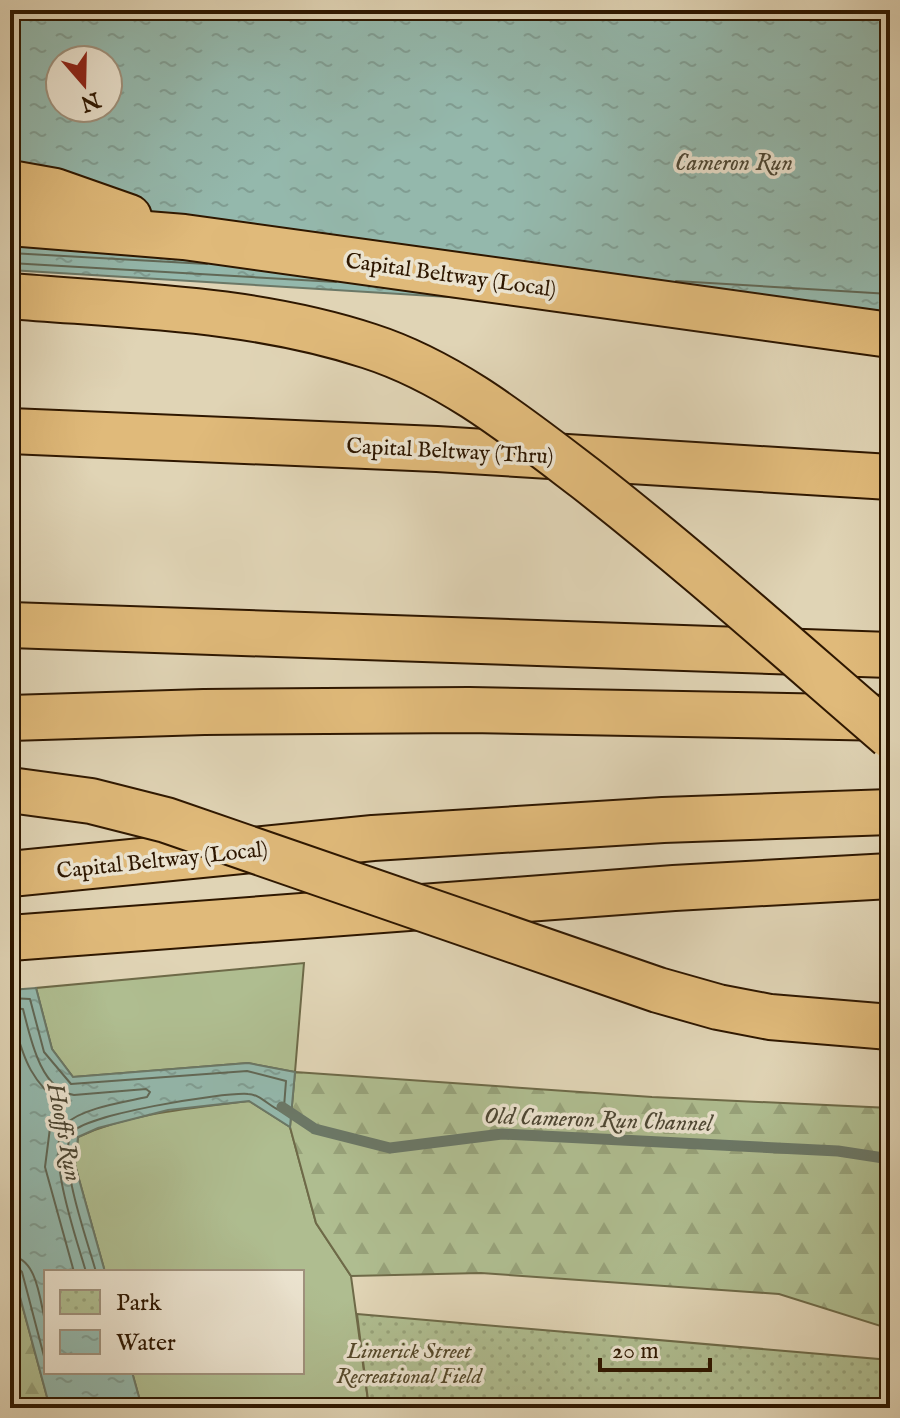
<svg xmlns="http://www.w3.org/2000/svg" width="900" height="1418" font-family="'IM FELL English',serif">
<style>
.grass{fill:#afbd90;stroke:#6e6a48;stroke-width:2}
.forest{fill:url(#forest-firs);stroke:#6e6a48;stroke-width:2}
.park{fill:url(#park-dots);stroke:#6e6a48;stroke-width:2}
.water{fill:url(#water-ripples);stroke:#6b7867;stroke-width:2;fill-rule:evenodd}
.lines{fill:none;stroke-linecap:round;stroke-linejoin:round}
.shore{stroke:#616856;stroke-width:2}
.stream{stroke:#6b7867;stroke-width:11}
.highway-casing{stroke:#2e1700;stroke-width:48}
.highway{stroke:#e0ba7a;stroke-width:44}
.highway-bridge-casing{stroke:#2e1700;stroke-width:48;stroke-linecap:butt}
.highway-bridge{stroke:#e0ba7a;stroke-width:44}
.labels{text-anchor:middle;stroke-width:7;stroke-linejoin:round;paint-order:stroke}
.street-label{font-size:22px;fill:#2e1700;stroke:#ebe3cf}
.park-label{font-size:22px;font-style:italic;fill:#55492b;stroke:#ebe3cf}
.water-label{font-size:24px;font-style:italic;fill:#4d4734;stroke:#ebe3cf}
</style>
<defs>
<pattern id="forest-firs" width="22" height="20" patternUnits="userSpaceOnUse" patternTransform="scale(2)"><rect width="22" height="20" fill="#afbd90"/><path d="M5 1l3.5 6h-7zM16 11l3.5 6h-7z" fill="#97a27a"/></pattern>
<pattern id="park-dots" width="8" height="8" patternUnits="userSpaceOnUse" patternTransform="scale(2)"><rect width="8" height="8" fill="#afbd90"/><path d="M2 2h.1M6 6h.1" fill="none" stroke="#97a27a" stroke-width="1.8" stroke-linecap="round"/></pattern>
<pattern id="water-ripples" width="26" height="14" patternUnits="userSpaceOnUse" patternTransform="scale(2)"><rect width="26" height="14" fill="#94b8ac"/><path d="M2 4q2-2 4 0t4 0M15 11q2-2 4 0t4 0" fill="none" stroke="#809d92"/></pattern>
</defs>
<rect width="100%" height="100%" fill="#e0d4b5"/>
<filter id="stains"><feTurbulence type="fractalNoise" baseFrequency=".0025" numOctaves="4"/><feColorMatrix values="0 0 0 0 .2 0 0 0 0 .09 0 0 0 0 .02 0 0 0 .5 -.17"/></filter>
<radialGradient id="worn" r=".72"><stop offset=".6" stop-color="#630" stop-opacity="0"/><stop offset="1" stop-color="#630" stop-opacity=".3"/></radialGradient>
<!-- grass -->
<g class="grass">
<polygon points="304,963 295,1072 248,1063 73,1077 52,1049 36,988"/>
<path d="M249 1101 290 1127 316 1223 351 1276 369 1408H142L132 1372H302V1272H105L75 1165 78 1137C130 1113 193 1108 249 1101Z"/>
</g>
<!-- forest -->
<g class="forest">
<polygon points="295,1072 652,1097 890,1108 890,1329 779,1294 481,1273 351,1276 316,1223 290,1127"/>
<polygon points="10,1260 50,1408 10,1408"/>
</g>
<!-- park -->
<polygon class="park" points="357,1314 890,1360 890,1408 369,1408"/>
<!-- water -->
<g class="water">
<path d="M10 10H890V324L10 270ZM60 60H108V108H60Z"/>
<polygon points="36,988 52,1049 73,1077 248,1063 295,1072 290,1127 249,1101 168,1110 98,1128 78,1137 75,1165 105,1272 46,1272 46,1372 132,1372 142,1408 50,1408 10,1260 10,990"/>
</g>
<g class="lines">
<!-- shore -->
<g class="shore">
<polyline points="10,253 207,264"/>
<polyline points="10,263 336,282"/>
<polyline points="676,281 890,294"/>
<path d="M10 998 30 999 44 1052 71 1084 247 1071 286 1081 284 1107 281 1111C270 1107 260 1094 248 1094 224 1092 79 1115 71 1134 58 1162 88 1242 96 1272"/>
<path d="M10 1008 23 1009C30 1036 40 1090 74 1095L146 1089 150 1092 147 1097C125 1102 82 1108 66 1124 43 1146 78 1243 86 1272"/>
<path d="M10 1020 14 1023C24 1061 32 1082 64 1107L50 1128 45 1167 74 1272"/>
<path d="M10 1256C38 1257 40 1303 46 1325"/>
<polyline points="10,1266 17,1267 22,1272 46,1364"/>
</g>
<!-- stream -->
<polyline class="stream" points="282,1107 315,1129 390,1148 502,1134 838,1151 890,1159"/>
<!-- highway casing -->
<g class="highway-casing">
<g id="highway">
<polyline points="10,183 55,191 129,217"/>
<polyline points="10,223 184,237 890,335"/>
<polyline points="10,431 437,449 890,477"/>
<polyline points="10,625 890,655"/>
<polyline points="10,718 204,712 469,710 890,718"/>
<polyline points="10,874 373,838 663,820 890,812"/>
<polyline points="10,938 674,888 890,876"/>
</g>
</g>
<!-- highway -->
<use href="#highway" class="highway"/>
<!-- highway-bridge casing -->
<g class="highway-bridge-casing">
<g id="highway-bridge">
<path d="M10 296C131 306 253 308 369 346 450 372 518 427 585 478 690 560 789 649 890 736"/>
<polyline points="10,790 91,801 166,820 658,990 718,1007 770,1017 890,1027"/>
</g>
</g>
<!-- highway-bridge -->
<use href="#highway-bridge" class="highway-bridge"/>
</g>
<g class="labels">
<!-- street labels -->
<g class="street-label">
<text transform="translate(451 274) rotate(8)" y="8">Capital Beltway (Local)</text>
<text transform="translate(450 450) rotate(3)" y="8">Capital Beltway (Thru)</text>
<text transform="translate(162 859) rotate(-6)" y="8">Capital Beltway (Local)</text>
</g>
<!-- park labels -->
<g class="park-label">
<text x="409" y="1358">Limerick Street<tspan x="409" dy="25">Recreational Field</tspan></text>
</g>
<!-- water labels -->
<g class="water-label">
<text x="734" y="170">Cameron Run</text>
<text transform="translate(598 1119) rotate(2)" y="8">Old Cameron Run Channel</text>
<text transform="translate(65 1132) rotate(79)" y="8">Hooffs Run</text>
</g>
</g>
<!-- margin -->
<rect width="900" height="1418" fill="none" stroke="#e0d4b5" stroke-width="40"/>
<rect x="12" y="12" width="876" height="1394" fill="none" stroke="#2e1700" stroke-width="4"/>
<rect x="20" y="20" width="860" height="1378" fill="none" stroke="#2e1700" stroke-width="2"/>
<!-- legend -->
<rect x="44" y="1270" width="260" height="104" fill="#ebe3cf" stroke="#9f917c" stroke-width="2"/>
<rect x="60" y="1290" width="40" height="24" fill="url(#park-dots)" stroke="#9f917c" stroke-width="2"/>
<text x="116" y="1310" font-size="24" fill="#2e1700">Park</text>
<rect x="60" y="1330" width="40" height="24" fill="url(#water-ripples)" stroke="#9f917c" stroke-width="2"/>
<text x="116" y="1350" font-size="24" fill="#2e1700">Water</text>
<!-- north arrow -->
<g transform="translate(84 84) rotate(160)"><circle r="38" fill="#ebe3cf" stroke="#9f917c" stroke-width="2"/>
<path d="M0-6L14 30L0 20L-14 30Z" fill="#8f2418"/>
<text y="-12" font-size="22" font-weight="bold" text-anchor="middle" fill="#2e1700">N</text>
</g>
<!-- scale -->
<path d="M600 1358v12h110v-12" fill="none" stroke="#2e1700" stroke-width="4"/>
<text x="612" y="1358" font-size="24" fill="#2e1700" stroke="#ebe3cf" stroke-width="6" paint-order="stroke">20 m</text>
<rect width="100%" height="100%" filter="url(#stains)"/>
<rect width="100%" height="100%" fill="url(#worn)"/>
</svg>
